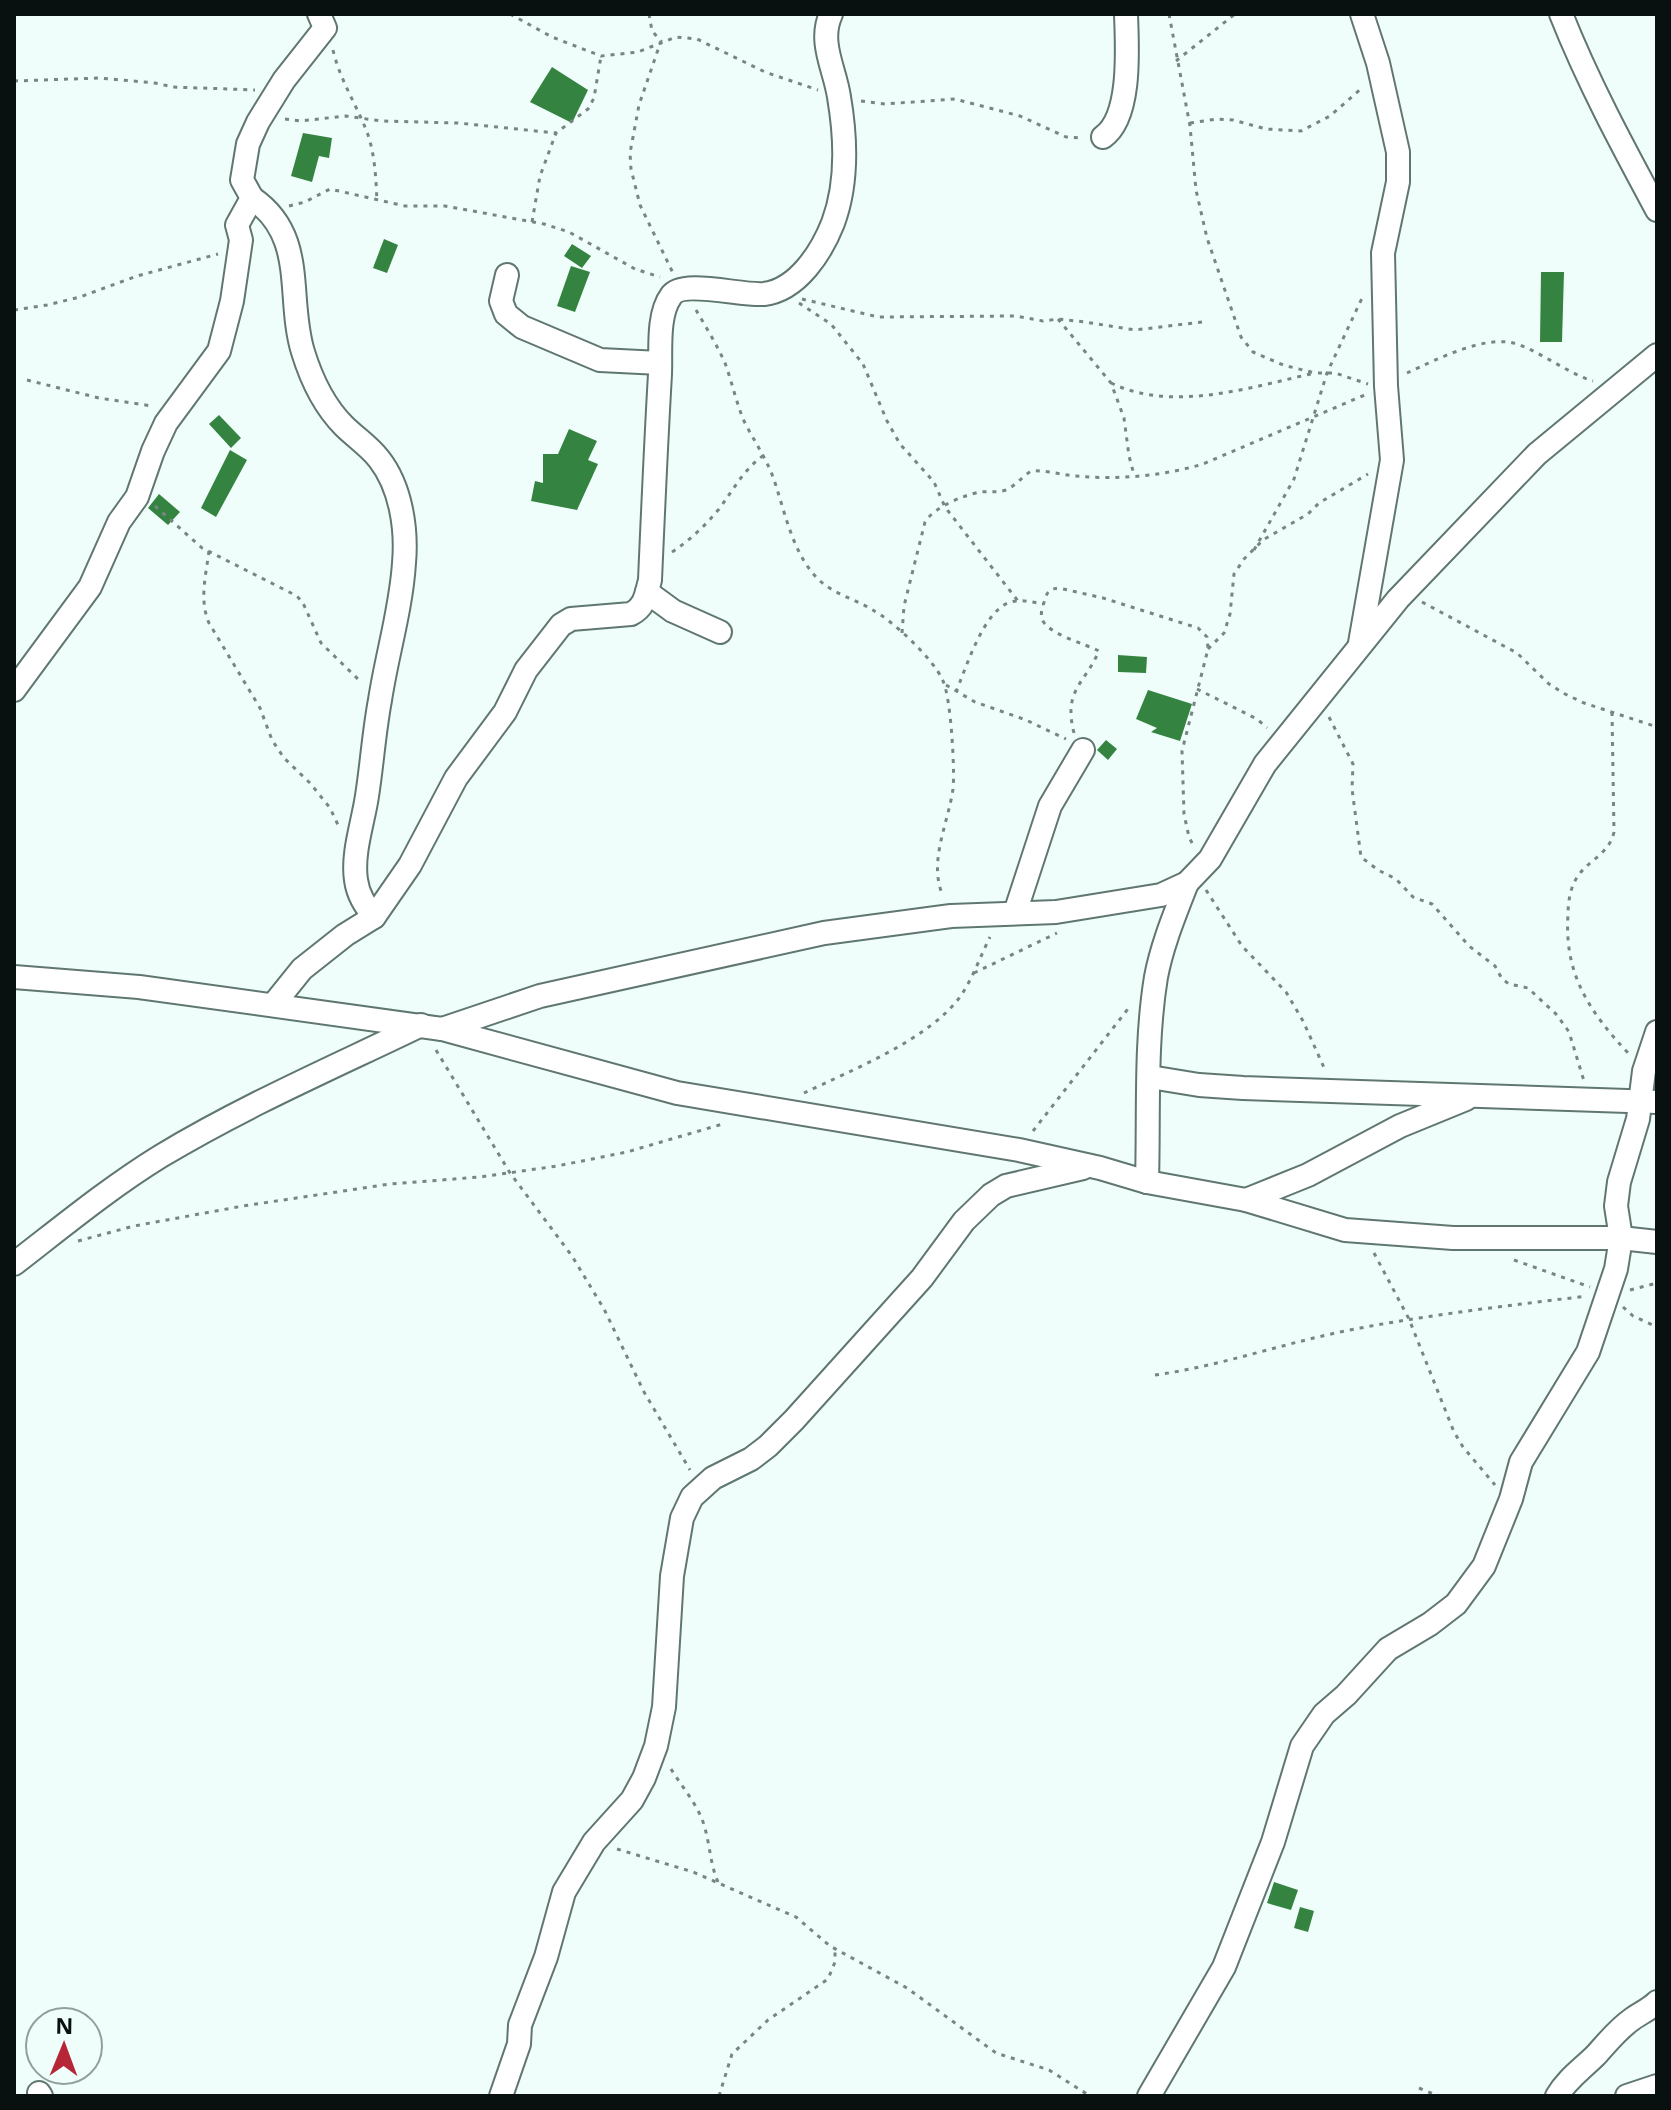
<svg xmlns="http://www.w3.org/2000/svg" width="1671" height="2110" font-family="'Open Sans',sans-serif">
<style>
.building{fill:#358341}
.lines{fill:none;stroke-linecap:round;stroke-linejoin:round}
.street-casing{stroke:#607771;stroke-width:26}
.path{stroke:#798582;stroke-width:3;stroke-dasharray:4 6;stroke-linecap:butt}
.street{stroke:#fff;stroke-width:22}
</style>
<rect width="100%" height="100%" fill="#effefa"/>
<!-- building -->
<g class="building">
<polygon points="552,67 588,90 572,123 530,102"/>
<polygon points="303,133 332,138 329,158 319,156 312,182 291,176"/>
<polygon points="384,239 398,245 387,273 373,268"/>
<polygon points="572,244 591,256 582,268 564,256"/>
<polygon points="571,266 590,272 575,312 557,306"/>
<polygon points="1541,272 1564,272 1562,342 1540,342"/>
<polygon points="219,415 241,438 231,448 209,424"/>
<polygon points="569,429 597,441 588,460 598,464 577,510 531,501 535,481 543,483 543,454 558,454"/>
<polygon points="230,450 247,460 216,517 201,508"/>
<polygon points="159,494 180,512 168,525 148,508"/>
<polygon points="1118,655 1147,657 1146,673 1118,672"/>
<polygon points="1148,690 1192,704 1180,741 1151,732 1157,728 1136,719"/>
<polygon points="1106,740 1117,749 1108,760 1097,750"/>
<polygon points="1274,1882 1298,1890 1291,1910 1267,1903"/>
<polygon points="1300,1907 1314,1911 1308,1932 1294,1928"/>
</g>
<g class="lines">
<!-- street casing -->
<g class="street-casing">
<g id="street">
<path d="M1561 14C1588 82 1622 145 1657 210"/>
<path d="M1103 137C1132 117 1127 46 1126 14"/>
<path d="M252 198C308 236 286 297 303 352 311 378 324 406 344 426 355 437 369 446 379 459 401 487 407 529 404 563 401 610 387 654 380 700 374 732 372 764 367 796 363 823 352 853 356 880 358 895 365 905 374 917"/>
<polyline points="507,275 501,301 506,314 522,327 600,360 660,363"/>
<polyline points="647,592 673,611 720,632"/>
<polyline points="1360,643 1392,460 1386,386 1383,253 1398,182 1398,152 1378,63 1362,14"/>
<polyline points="14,690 90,587 119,522 137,497 153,451 166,423 219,351 232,301 241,240 237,225 252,198 242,180 248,144 258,122 284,80 325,28 319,14"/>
<polyline points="1015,913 1050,806 1083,750"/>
<polyline points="14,977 139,987 442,1029 677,1093 1019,1150 1100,1168 1147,1182 1246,1200 1345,1230 1453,1238 1621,1238 1657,1242"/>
<path d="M273 1005 302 969 345 935 374 917 410 865 456 778 505 712 526 670 561 625 571 619 631 614C645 607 646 595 650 580 653 511 656 442 660 374 661 351 657 315 671 296 682 279 741 296 764 294 798 290 822 251 833 223 848 183 846 138 839 97 835 69 818 42 831 14"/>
<polyline points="442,1029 540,996 824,933 951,916 1056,912 1161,895 1187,883 1210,859 1265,764 1398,599 1537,454 1657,355"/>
<polyline points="1150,1077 1199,1085 1243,1088 1657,1102"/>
<path d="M1147 1182C1149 1114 1145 1044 1156 977 1162 945 1175 914 1187 883"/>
<polyline points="1246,1200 1308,1175 1400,1126 1466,1099"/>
<path d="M14 1264C62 1227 109 1188 161 1156 244 1106 334 1067 421 1025"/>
<polyline points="39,2093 41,2096"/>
<polyline points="501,2096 519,2044 520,2025 546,1957 564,1892 594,1842 632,1800 644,1778 656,1746 664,1707 672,1576 682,1518 692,1497 713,1478 751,1459 768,1446 794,1420 922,1278 964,1221 991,1195 1006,1186 1083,1168"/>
<polyline points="1149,2096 1224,1967 1273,1842 1302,1746 1324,1714 1346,1695 1388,1649 1430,1624 1456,1604 1484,1566 1511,1499 1521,1462 1588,1352 1616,1269 1621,1238 1616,1206 1619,1182 1638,1119 1644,1071 1657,1032"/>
<path d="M1557 2096C1567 2079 1582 2069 1596 2055 1607 2043 1617 2030 1631 2020 1640 2013 1649 2010 1657 2002"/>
<polyline points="1627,2096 1657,2086"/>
</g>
</g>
<!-- path -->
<g class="path">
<polyline points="510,14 552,37 601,56 638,52 676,37 697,39 765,72 818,90"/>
<polyline points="649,14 652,31 661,41 639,105 630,153 631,169 640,205 673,273"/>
<polyline points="1169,14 1190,126 1196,190 1207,238 1241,337 1253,352 1283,365 1315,373 1335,373 1368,384"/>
<path d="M333 50C340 80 356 104 367 132 375 154 376 179 377 202"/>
<polyline points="1176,61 1235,14"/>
<polyline points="14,81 99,78 155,83 173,87 255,90"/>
<polyline points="861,101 885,104 955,99 1020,116 1066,137 1082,138"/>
<polyline points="285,119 300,121 346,116 381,121 458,123 556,133"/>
<polyline points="1190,123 1217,119 1233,120 1266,129 1301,131 1330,116 1363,87"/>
<polyline points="289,206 305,202 330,189 405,206 445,206 544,224 569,232 635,269 660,277"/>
<polyline points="532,222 540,176 556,133 588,109 594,98 601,56"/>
<polyline points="802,299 878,317 1016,316 1043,321 1058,319 1085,322 1135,330 1202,322"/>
<polyline points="799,303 831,324 863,364 887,421 900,444 934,482 945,507 1018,601"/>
<polyline points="14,310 47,305 80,297 137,276 218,254"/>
<path d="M696 310C706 327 717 345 725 363 732 382 736 402 744 421 755 443 769 462 776 486 786 517 794 555 818 579 833 594 853 598 871 609 892 620 934 659 943 681 951 698 955 770 953 789 948 824 928 862 943 896"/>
<polyline points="1058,319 1111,383 1124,418 1129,456 1134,475"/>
<path d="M1407 373C1436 360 1488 332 1520 345 1545 355 1568 373 1593 381"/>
<polyline points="27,380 99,398 152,406"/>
<path d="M1111 383C1173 413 1251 387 1315 373"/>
<polyline points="155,506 202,548 297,596 303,603 321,643 362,683"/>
<polyline points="1254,550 1294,479 1327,373 1363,296"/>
<path d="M209 551C206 575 199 600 209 623L260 708 272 740 284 758 310 783 330 808 339 827"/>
<path d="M672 552C690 540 705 526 719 509 734 489 743 470 764 455"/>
<polyline points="1422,602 1517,653 1549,684 1565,694 1584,703 1657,727"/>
<path d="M902 633 904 606 925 522C934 507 964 495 980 492 989 491 997 493 1006 490 1015 486 1022 477 1031 471 1047 470 1061 475 1076 476 1117 480 1163 476 1203 464L1367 394"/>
<polyline points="1208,649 1224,633 1230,614 1234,574 1244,559 1263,540 1308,514 1319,503 1368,474"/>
<polyline points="946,685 975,702 1026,720 1066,739"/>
<polyline points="1197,689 1257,719 1267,728"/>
<path d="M956 692C966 668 984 609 1011 602 1021 599 1032 602 1043 604"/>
<path d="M1612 712 1614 832C1609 855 1587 860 1576 879 1570 889 1568 903 1568 915 1564 974 1589 1011 1628 1053"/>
<polyline points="1329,717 1353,764 1352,789 1361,857 1378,870 1396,879 1413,897 1432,904 1469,946 1495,966 1502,979 1509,984 1528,988 1557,1015 1569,1032 1584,1081"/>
<path d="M1074 733C1063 690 1084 685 1099 651 1086 644 1047 634 1042 619 1040 613 1043 605 1045 600 1047 591 1050 589 1059 588L1103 598 1198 628 1207 637 1208 649 1182 751 1184 814 1189 837 1193 845"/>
<polyline points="1206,890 1242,946 1286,992 1303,1021 1326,1072"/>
<polyline points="974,973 1057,933"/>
<polyline points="436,1050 510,1173 572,1256 604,1309 644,1392 690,1470"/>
<path d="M804 1093C852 1070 928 1040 960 997 973 978 980 957 990 937"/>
<polyline points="1033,1131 1131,1005"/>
<polyline points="78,1241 134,1226 243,1206 390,1184 480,1177 557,1166 627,1152 726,1123"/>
<polyline points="1374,1253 1409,1319 1454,1432 1463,1447 1495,1485"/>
<polyline points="1514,1260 1590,1287"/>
<polyline points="1630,1290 1657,1283"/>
<polyline points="1623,1307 1633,1316 1657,1327"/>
<path d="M1155 1375C1220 1366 1281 1344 1345 1331 1425 1315 1506 1306 1587 1296"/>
<path d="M671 1769C682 1787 698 1805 704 1825 710 1844 710 1864 718 1882"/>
<polyline points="617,1849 693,1872 796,1917 830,1946 907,1988 996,2053 1049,2070 1090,2096"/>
<polyline points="1419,2088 1438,2096"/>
<polyline points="719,2096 732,2054 768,2020 828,1979 835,1962 835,1951"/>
</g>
<!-- street -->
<use href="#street" class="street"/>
</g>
<!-- border -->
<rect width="1671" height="2110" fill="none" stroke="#08110f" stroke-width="32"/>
<!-- north arrow -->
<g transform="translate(64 2046) rotate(1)"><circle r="38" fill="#effefa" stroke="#939f9c" stroke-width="2"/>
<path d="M0-6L14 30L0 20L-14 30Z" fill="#b72637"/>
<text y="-12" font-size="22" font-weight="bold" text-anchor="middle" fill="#08110f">N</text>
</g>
</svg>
